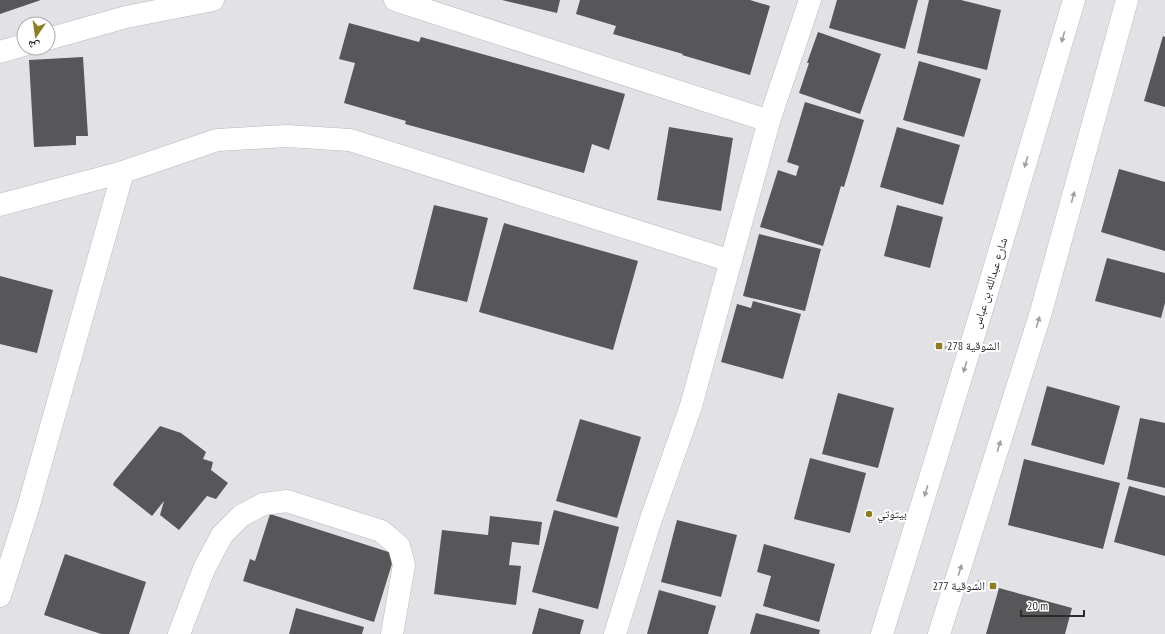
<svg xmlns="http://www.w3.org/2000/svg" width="1165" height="634" font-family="'PT Sans Narrow','Noto Naskh Arabic',sans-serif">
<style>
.building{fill:#57575a}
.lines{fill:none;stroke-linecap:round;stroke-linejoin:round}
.minor-casing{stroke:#b9babd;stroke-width:23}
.major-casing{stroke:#b9babd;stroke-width:23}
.path{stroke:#949497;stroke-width:2.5;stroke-dasharray:3 3;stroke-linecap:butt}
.minor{stroke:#fff;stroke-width:22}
.major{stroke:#fff;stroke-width:22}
.oneway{fill:#a0a0a0}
.poi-dot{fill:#8f7d24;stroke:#fff;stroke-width:1.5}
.labels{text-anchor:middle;stroke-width:4;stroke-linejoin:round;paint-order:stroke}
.street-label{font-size:12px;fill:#2b2b2c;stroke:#fff}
.poi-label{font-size:12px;fill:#2b2b2c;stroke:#fff;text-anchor:start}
</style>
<rect width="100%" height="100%" fill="#e2e2e6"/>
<!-- building -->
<g class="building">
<polygon points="0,0 41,0 0,14"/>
<polygon points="502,0 560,0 557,13"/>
<polygon points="580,0 750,0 770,6 750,75 682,55 683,54 613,34 616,26 576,14"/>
<polygon points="837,0 918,0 905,49 829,28"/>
<polygon points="929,0 961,0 1001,10 987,70 917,53"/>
<polygon points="349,23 419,42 421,37 625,94 609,150 592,144 584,173 405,124 406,121 344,103 355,63 339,59"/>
<polygon points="818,32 881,54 860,114 799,93 809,63 807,63"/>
<polygon points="1163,36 1165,37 1165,107 1144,101"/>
<polygon points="83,57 88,136 76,136 76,145 34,147 29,60"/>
<polygon points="919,61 981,79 964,137 903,120"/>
<polygon points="805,102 864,120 844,187 841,186 823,246 760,227 778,170 796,176 799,166 787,162"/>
<polygon points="669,127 733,138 721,211 657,200"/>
<polygon points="897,127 960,145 943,205 880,187"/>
<polygon points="1119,169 1165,182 1165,251 1101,232"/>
<polygon points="434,205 488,218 467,302 413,289"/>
<polygon points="897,205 943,217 930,268 884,256"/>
<polygon points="504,223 638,261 613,350 479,312"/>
<polygon points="759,234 821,249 805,311 743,296"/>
<polygon points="1107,258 1165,273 1165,303 1161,318 1095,301"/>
<polygon points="0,276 53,290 37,353 0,344"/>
<polygon points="753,301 801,314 783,379 721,362 737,304 751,308"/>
<polygon points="1047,386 1120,406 1104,465 1031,445"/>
<polygon points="838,393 894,408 878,468 822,454"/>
<polygon points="1140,418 1165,423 1165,488 1127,479"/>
<polygon points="580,419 641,437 617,518 556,501"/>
<polygon points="160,426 181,433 206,452 203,459 213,462 211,470 228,483 216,499 207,496 179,530 160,515 164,501 152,516 113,485 114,482"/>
<polygon points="810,458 866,473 850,533 794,519"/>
<polygon points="1024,459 1120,483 1103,549 1008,525"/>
<polygon points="1129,486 1165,496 1165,556 1114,542"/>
<polygon points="554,510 619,527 598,609 532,592"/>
<polygon points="270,514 395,554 374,622 243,581 250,559 255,561"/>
<polygon points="490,516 542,522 539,545 512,542 509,565 521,566 516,605 434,594 442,530 488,535"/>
<polygon points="677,520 737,535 721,597 661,582"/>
<polygon points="764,544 835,564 819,622 763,606 771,576 757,572"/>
<polygon points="65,554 146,582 129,634 101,634 44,615"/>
<polygon points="999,588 1072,608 1065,634 986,634"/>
<polygon points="659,590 716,606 708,634 647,634"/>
<polygon points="296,608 364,627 362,634 289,634"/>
<polygon points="539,608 584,620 580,634 532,634"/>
<polygon points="756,613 820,630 819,634 750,634"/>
</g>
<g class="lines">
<!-- minor casing -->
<g class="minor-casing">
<g id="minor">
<polyline points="395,0 769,121"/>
<polyline points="48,39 126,17 213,0"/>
<polyline points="0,52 24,45"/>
<polyline points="0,205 123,172 217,140 287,136 350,140 731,261"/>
<polyline points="0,596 28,508 123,172"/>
<polyline points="179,634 204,569 222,535 241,516 263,504 287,501 381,531 399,546 404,565 392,634"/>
<polyline points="615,634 650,522 691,406 769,121 810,0"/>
</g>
</g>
<!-- major casing -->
<g class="major-casing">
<g id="major">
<polyline points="882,634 986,296 1074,0"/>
<polyline points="939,634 1041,312 1127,0"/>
</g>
</g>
<!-- path -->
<g class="path">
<polyline points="939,346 947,348"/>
<polyline points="978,581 993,586"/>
</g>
<!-- minor -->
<use href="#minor" class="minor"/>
<!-- major -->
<use href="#major" class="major"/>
</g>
<!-- one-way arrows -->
<defs><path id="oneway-solid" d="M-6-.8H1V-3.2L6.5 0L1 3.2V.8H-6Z"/></defs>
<g class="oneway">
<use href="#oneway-solid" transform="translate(1063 37) rotate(106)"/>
<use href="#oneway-solid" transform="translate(1026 162) rotate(106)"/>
<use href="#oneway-solid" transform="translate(1073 197) rotate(-75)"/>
<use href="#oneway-solid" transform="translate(1038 322) rotate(-73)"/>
<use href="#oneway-solid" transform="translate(965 367) rotate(107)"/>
<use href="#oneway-solid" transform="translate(999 446) rotate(-73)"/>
<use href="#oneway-solid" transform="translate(926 491) rotate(107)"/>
<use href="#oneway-solid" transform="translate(960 570) rotate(-73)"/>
</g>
<!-- markers -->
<g class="poi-dot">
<rect x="935" y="342" width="8" height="8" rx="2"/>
<circle cx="869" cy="514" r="4"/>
<rect x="989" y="582" width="8" height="8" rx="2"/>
</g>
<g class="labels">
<!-- street labels -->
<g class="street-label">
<text transform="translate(990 283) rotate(-73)" y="4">شارع عبدالله بن عباس</text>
</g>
<!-- poi labels -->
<g class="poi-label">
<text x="947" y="350">الشوقية 278</text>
<text x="877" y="518">بيتوتي</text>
<text x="985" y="590" text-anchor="end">الشوقية 277</text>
</g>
</g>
<!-- north arrow -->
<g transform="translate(36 36) rotate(193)"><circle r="19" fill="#ffffff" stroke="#aaaaab"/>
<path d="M0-3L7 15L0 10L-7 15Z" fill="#8f7d24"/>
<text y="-6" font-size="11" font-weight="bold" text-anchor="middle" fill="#2b2b2c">ش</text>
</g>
<!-- scale -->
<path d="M1021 610v6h63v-6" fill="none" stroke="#2b2b2c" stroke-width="2"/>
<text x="1027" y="610" font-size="12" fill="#2b2b2c" stroke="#ffffff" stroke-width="3" paint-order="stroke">20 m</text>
</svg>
